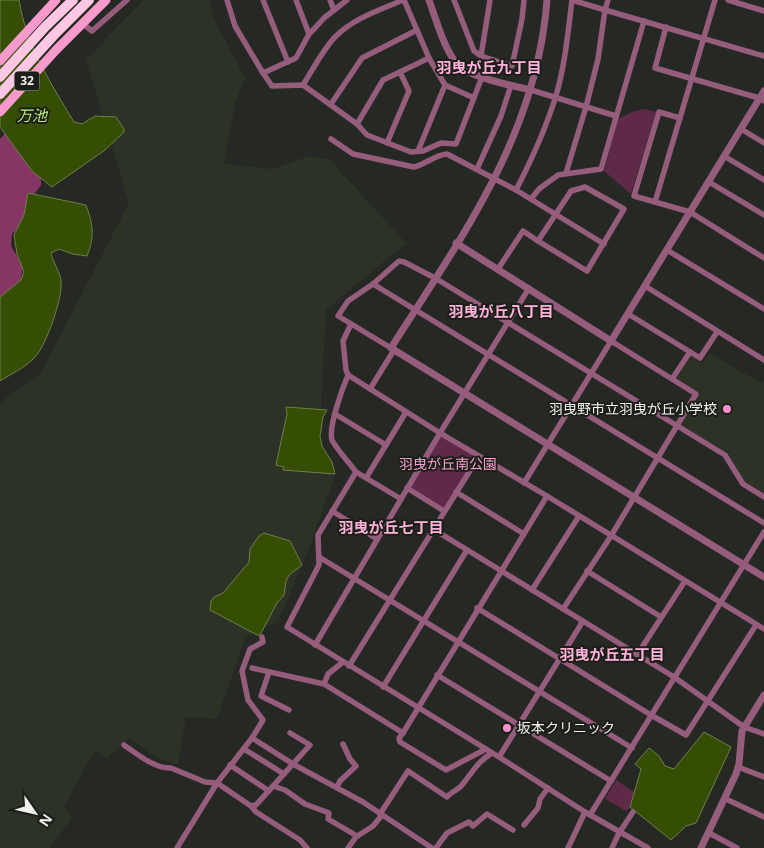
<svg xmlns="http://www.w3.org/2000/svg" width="764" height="848" font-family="'Noto Sans','Noto Sans JP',sans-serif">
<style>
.built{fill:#2d3227}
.green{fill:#5f2948}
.forest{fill:#863665}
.water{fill:#364e03;stroke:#6e7f4a}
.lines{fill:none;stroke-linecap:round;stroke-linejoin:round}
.minor{stroke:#955d7b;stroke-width:5.5}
.tertiary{stroke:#955d7b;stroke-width:7}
.primary{stroke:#f69acc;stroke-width:9}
.motorway{stroke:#ffc7e3;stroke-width:10}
.poi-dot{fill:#f98fca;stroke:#1c1f19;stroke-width:2}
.labels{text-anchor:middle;stroke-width:4;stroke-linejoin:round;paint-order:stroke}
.shield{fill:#1c1f19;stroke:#b0b3ae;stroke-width:1}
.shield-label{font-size:12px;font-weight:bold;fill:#f0f2ee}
.poi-label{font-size:14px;fill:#f0f2ee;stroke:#1c1f19;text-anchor:end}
.park-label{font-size:14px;fill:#fa9fd0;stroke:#1c1f19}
.neighbourhood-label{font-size:15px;font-weight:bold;fill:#fdb2da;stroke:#1c1f19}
.water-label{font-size:15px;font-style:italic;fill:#bfee7a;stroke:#1c1f19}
</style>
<rect width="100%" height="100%" fill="#262923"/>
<!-- built -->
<g class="built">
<polygon points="143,0 209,0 213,17 245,78 235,104 224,164 272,169 310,156 330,160 406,243 326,310 319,442 334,478 306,556 278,621 245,638 217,719 186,717 178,765 155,757 129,738 107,758 95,750 64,806 72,817 50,848 0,848 0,403 41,373 129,203 86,60"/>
<polygon points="709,353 761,383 764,380 764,494 744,483 728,453 681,425 700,393 677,378 691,356 702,364"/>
</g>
<!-- green -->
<g class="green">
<polygon points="643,109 656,112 631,194 604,171 618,119 632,112"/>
<polygon points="441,434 479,456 444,509 409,488"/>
<polygon points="616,780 634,792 631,808 626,811 605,799"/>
</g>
<!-- forest -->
<polygon class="forest" points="10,128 41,172 41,185 31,199 25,221 12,234 11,246 23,266 21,279 9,301 0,304 0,139"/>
<!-- water -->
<g class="water">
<path d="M0 0H19C26 45 51 84 74 122L82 124 95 116 116 117 124 129V132L105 150 52 187 32 171 0 127Z"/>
<path d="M28 193 86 205C93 224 95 236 87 256L73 254 59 249 51 253C53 263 61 273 61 282 63 297 46 346 35 357 26 367 11 374 0 381V297L21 280 24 272 17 254 14 235 24 215Z"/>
<polygon points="286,407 327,410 323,417 320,436 322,446 332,462 335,474 283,470 284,467 276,465 287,414"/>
<polygon points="264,533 290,541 302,565 289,575 286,581 284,595 277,603 260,635 257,635 210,610 211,601 214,597 223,593 249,562 250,549 259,536"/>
<polygon points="704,732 731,747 696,823 686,826 671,840 630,807 641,769 635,764 649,748 659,756 665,766 674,769"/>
</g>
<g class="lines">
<!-- minor -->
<g class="minor">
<polyline points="227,0 235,26 263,73 272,86 303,85 357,124 367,135 411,152 423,151 441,143 456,144 482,77"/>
<polyline points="263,0 288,62"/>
<polyline points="296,0 309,34"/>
<polyline points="330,0 334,10"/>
<polyline points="404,0 429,58 445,85 474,98"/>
<polyline points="454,0 474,51 481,56 490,0"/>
<polyline points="608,0 605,10 764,56"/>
<polyline points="728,0 764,11"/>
<polyline points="82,23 92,31 127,0"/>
<polyline points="666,27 655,68 759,98 764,101"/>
<polyline points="481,56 512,66 522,19 524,0"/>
<polyline points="263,73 296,58 309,34 315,28 324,18 347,0"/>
<path d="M303 85C312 71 324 48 335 37 354 18 380 10 403 0"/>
<polyline points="531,90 616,116"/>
<polyline points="331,104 362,58 417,30"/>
<polyline points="680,118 659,112 634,196 690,212 764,258"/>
<polyline points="357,124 383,80 400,72"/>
<polyline points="741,129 764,143"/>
<path d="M331 139 353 154 414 167C426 164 435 155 447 154L516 190 604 244"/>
<polyline points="387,143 409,91 400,72 429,58"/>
<polyline points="418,151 445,85"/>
<polyline points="724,156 764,180"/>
<polyline points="477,169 501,116 511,85"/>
<polyline points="566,173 586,107 598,59 605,10 572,0"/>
<polyline points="709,182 764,215"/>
<polygon points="585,187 624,209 587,271 538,241 571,191"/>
<path d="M516 190C531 161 545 130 555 99 565 67 568 32 572 0"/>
<polyline points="531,199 539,189 558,175 601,169 644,21"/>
<polyline points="655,202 715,0"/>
<polyline points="667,250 764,309"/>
<polyline points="498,269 523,231 538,241"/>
<polyline points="373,284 764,523"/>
<polyline points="645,286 764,360"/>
<polyline points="628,314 700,358 717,332"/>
<polyline points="351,324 343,341 346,370 348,375 440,433 547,496 764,629"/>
<polyline points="391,348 338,316 348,301 373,284 399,261 404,262 435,278 725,455 743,484 764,497"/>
<path d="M348 375C343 387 328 427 332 440 335 447 351 465 356 472L318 535 319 565 287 627 499 757 585 812 648 848"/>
<polyline points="672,379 690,352"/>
<polyline points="370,389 394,350"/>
<polyline points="335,414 386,445"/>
<polyline points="356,472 401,499"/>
<polyline points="366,478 406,412"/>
<polyline points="524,483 611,341 696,394 611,536 563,609"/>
<polyline points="407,488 444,511"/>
<polyline points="456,492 524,534"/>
<polyline points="332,511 377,539"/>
<polyline points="433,529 674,677 744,727 764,734"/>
<polyline points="319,557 632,748"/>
<polyline points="587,571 661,617"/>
<polyline points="532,590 579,516"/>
<polyline points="477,608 651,715 686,735 756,625"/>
<polyline points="315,645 440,433 529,288"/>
<polyline points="637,655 685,581"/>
<polyline points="349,666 479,456"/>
<polyline points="252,668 324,684 403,733 547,496"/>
<polyline points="269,672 261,696 289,710"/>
<polyline points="437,675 611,781"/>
<polyline points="324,684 328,674 343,662"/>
<polyline points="383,687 467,550"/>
<polyline points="403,733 399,738 400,742 446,770 486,749"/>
<polyline points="252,738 293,764 363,802 432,848"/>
<path d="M124 745C137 754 155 769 171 768L205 782 217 783 251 806 256 812 300 840 307 848"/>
<polyline points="244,749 284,774"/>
<polyline points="499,757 583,621"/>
<polyline points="230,765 269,791"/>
<polyline points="738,767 764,777"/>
<polyline points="273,786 285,790 305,804 329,813 328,819 357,836"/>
<polyline points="337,787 340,781 356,766 350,759 343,744"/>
<polyline points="726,799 764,817"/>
<polyline points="251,806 256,805 310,745 290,733"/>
<path d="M380 814 408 771 447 797C451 792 458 790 462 785 472 773 478 761 492 753"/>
<polyline points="590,815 764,532"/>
<polyline points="524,825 538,808 540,799 548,788"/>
<polyline points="709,833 737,848"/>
<polyline points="177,848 217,783 252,738 263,720 248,700 242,671 250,649 263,642 262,637"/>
<polyline points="348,848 356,837 373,826 382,815"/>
<polyline points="436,848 447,833 469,822 473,826 487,814 513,830"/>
<polyline points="568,848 585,812"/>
<polyline points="612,848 619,833 633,812"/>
</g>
<!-- tertiary -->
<g class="tertiary">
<path d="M429 0C436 19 444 49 457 64 468 77 513 86 531 90"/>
<path d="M547 0C537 135 461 238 391 348L764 577"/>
<polyline points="456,243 611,341 764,91"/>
<polyline points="701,848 736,774 739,764 742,731 764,695"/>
</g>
<!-- primary -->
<g class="primary">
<polyline points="0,61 56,0"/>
<polyline points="0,112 56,50 106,0"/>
</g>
<!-- motorway -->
<g class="motorway">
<polyline points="0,77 45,27 73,0"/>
<polyline points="0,94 54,35 89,0"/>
</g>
</g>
<!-- markers -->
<g class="poi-dot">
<circle cx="727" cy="409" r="5"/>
<circle cx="507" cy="728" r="5"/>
</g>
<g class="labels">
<!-- shield labels -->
<rect class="shield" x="14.5" y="71.5" width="25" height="19" rx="4"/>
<g class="shield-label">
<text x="27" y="85">32</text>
</g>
<!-- poi labels -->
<g class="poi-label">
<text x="717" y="414">羽曳野市立羽曳が丘小学校</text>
<text x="517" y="733" text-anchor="start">坂本クリニック</text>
</g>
<!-- park labels -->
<g class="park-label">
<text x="448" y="469">羽曳が丘南公園</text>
</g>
<!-- neighbourhood labels -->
<g class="neighbourhood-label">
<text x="489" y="73">羽曳が丘九丁目</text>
<text x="501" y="317">羽曳が丘八丁目</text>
<text x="391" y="533">羽曳が丘七丁目</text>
<text x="612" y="660">羽曳が丘五丁目</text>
</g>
<!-- water labels -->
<g class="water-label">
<text x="32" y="121">万池</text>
</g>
</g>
<!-- north arrow -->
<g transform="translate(35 813) rotate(124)" stroke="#1c1f19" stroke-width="4" paint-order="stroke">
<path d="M0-4L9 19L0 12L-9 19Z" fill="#f0f2ee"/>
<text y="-8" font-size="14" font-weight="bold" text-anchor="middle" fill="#f0f2ee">N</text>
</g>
</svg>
